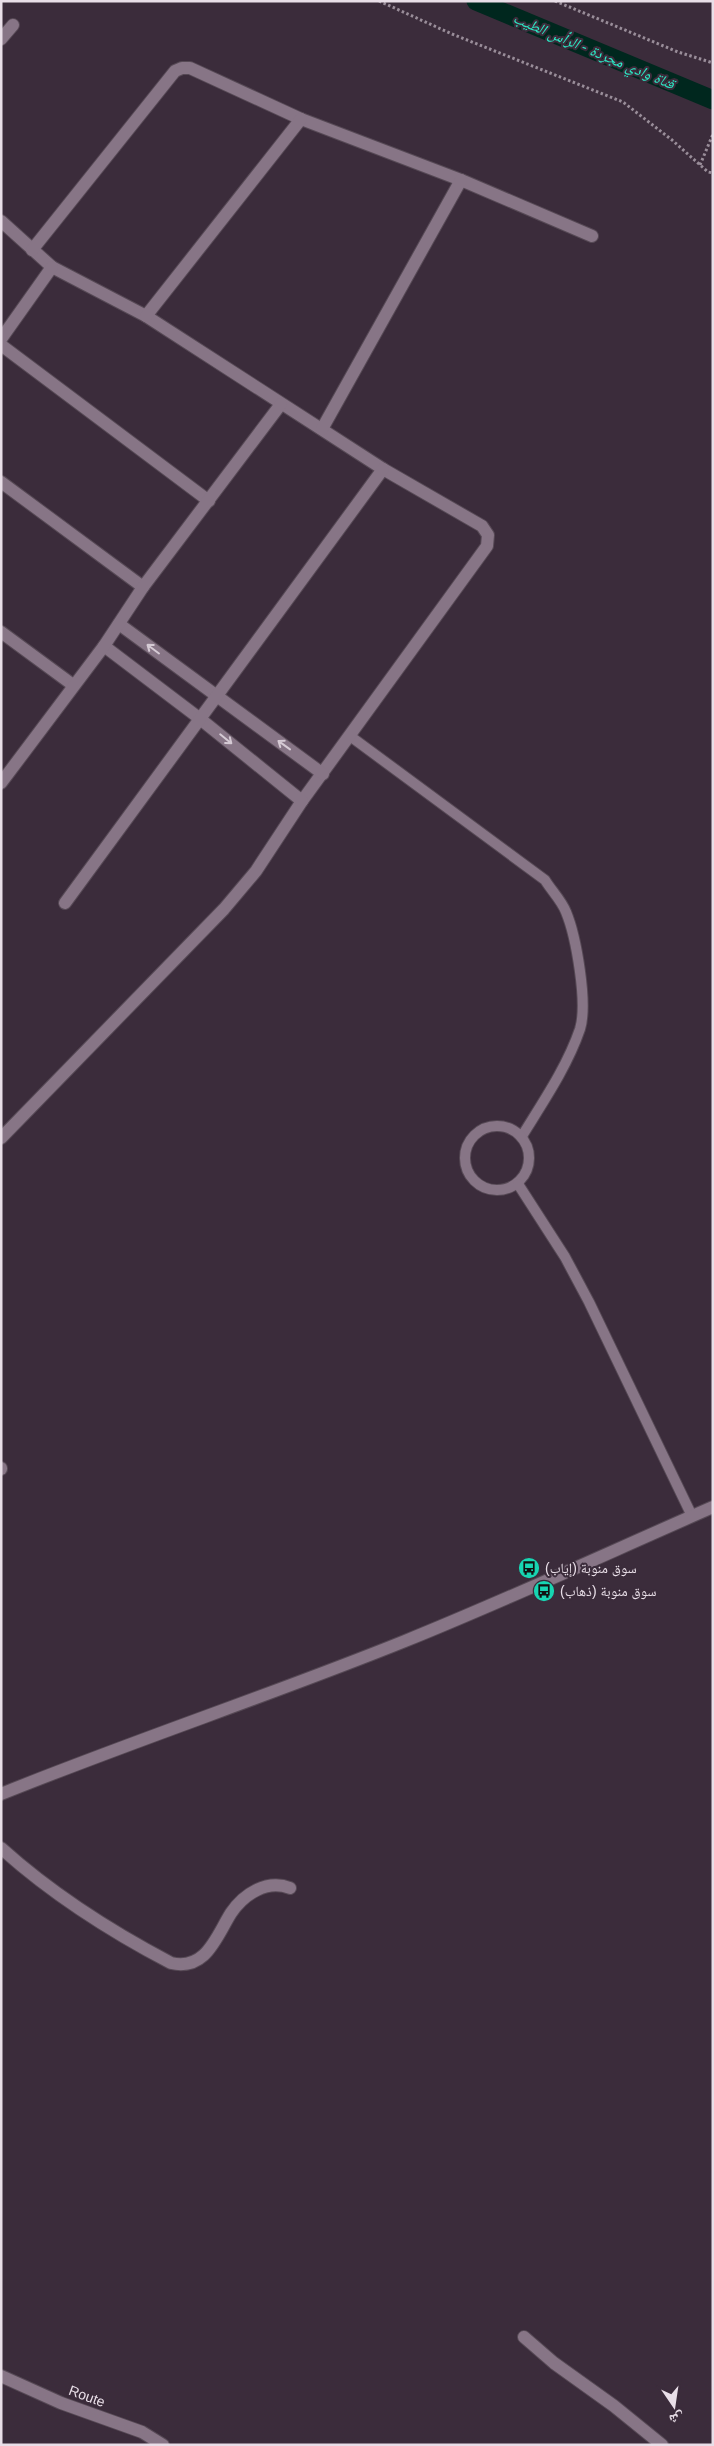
<svg xmlns="http://www.w3.org/2000/svg" width="714" height="2446" font-family="Arial,'Noto Naskh Arabic',sans-serif">
<style>
.lines{fill:none;stroke-linecap:round;stroke-linejoin:round}
.canal{stroke:#00271e;stroke-width:19}
.lane-casing{stroke:#564955;stroke-width:12}
.street-casing{stroke:#564955;stroke-width:14}
.path{stroke:#998d99;stroke-width:3;stroke-dasharray:2.5 2.5;stroke-linecap:butt}
.lane{stroke:#877586;stroke-width:10}
.street{stroke:#877586;stroke-width:12}
.oneway{stroke:#d5cad4}
.labels{text-anchor:middle;stroke-width:4;stroke-linejoin:round;paint-order:stroke}
.poi-label{font-size:14px;fill:#e9dfe8;stroke:#3b2c3b;text-anchor:start}
.street-label{font-size:14px;fill:#e9dfe8;stroke:#3b2c3b}
.water-label{font-size:15px;font-style:italic;fill:#2bebc6;stroke:#3b2c3b}
</style>
<rect width="100%" height="100%" fill="#3b2c3b"/>
<g class="lines">
<!-- canal -->
<polyline class="canal" points="476,1 713,100"/>
<!-- lane casing -->
<g class="lane-casing">
<g id="lane">
<path d="M350 736 545 880C551 890 562 901 566 912 576 936 588 1003 580 1029 567 1067 543 1102 522 1136"/>
<circle cx="497" cy="1158" r="32"/>
<polyline points="518,1184 565,1257 589,1302 692,1516"/>
</g>
</g>
<!-- street casing -->
<g class="street-casing">
<g id="street">
<polyline points="1,39 13,25"/>
<polyline points="1,221 52,267 146,316 383,469 482,526 488,535 487,546 302,801 256,871 224,909 1,1138"/>
<polyline points="32,250 175,71 182,68 190,68 301,119 461,180 592,236"/>
<polyline points="146,316 301,119"/>
<polyline points="1,339 52,267"/>
<polyline points="1,345 209,501"/>
<polyline points="322,429 461,180"/>
<polyline points="1,482 143,587"/>
<polyline points="119,624 323,774"/>
<polyline points="1,632 73,685"/>
<polyline points="104,646 199,718 302,801"/>
<polyline points="1,783 104,646 143,587 281,404"/>
<polyline points="65,903 383,469"/>
<polyline points="1,1468 1,1469"/>
<path d="M1 1794C135 1740 271 1695 405 1641 509 1599 610 1552 713 1507"/>
<path d="M1 1848C52 1894 110 1931 171 1963 206 1971 216 1937 231 1913 244 1894 267 1879 290 1888"/>
<polyline points="524,2337 554,2363 614,2406 662,2445"/>
<polyline points="1,2376 61,2403 142,2432 163,2445"/>
</g>
</g>
<!-- path -->
<g class="path">
<polyline points="379,1 452,34 623,102 672,140 708,172 713,173"/>
<polyline points="555,1 678,52 713,63"/>
<polyline points="700,165 713,134"/>
</g>
<!-- lane -->
<use href="#lane" class="lane"/>
<!-- street -->
<use href="#street" class="street"/>
</g>
<!-- one-way arrows -->
<defs><path id="oneway-shaft" d="M-6 0H5M1.5-3L5.5 0L1.5 3" fill="none" stroke-width="1.6" stroke-linecap="round" stroke-linejoin="round" transform="scale(1.25)"/></defs>
<g class="oneway">
<use href="#oneway-shaft" transform="translate(153 649) rotate(-143)"/>
<use href="#oneway-shaft" transform="translate(226 739) rotate(39)"/>
<use href="#oneway-shaft" transform="translate(284 745) rotate(-144)"/>
</g>
<!-- icons -->
<defs>
<g id="bus-disc" transform="scale(1.125)"><circle r="9.5" fill="#17d5b2" stroke="#3b2c3b"/><path d="M-5-6H5V4H4V6H2V4H-2V6H-4V4H-5ZM-3.5-4V0h7V-4ZM-3.5 1.2v1.5H-2V1.2ZM2 1.2v1.5H3.5V1.2Z" fill="#111"/></g>
</defs>
<g fill-rule="evenodd">
<use href="#bus-disc" x="529" y="1568"/>
<use href="#bus-disc" x="544" y="1591"/>
</g>
<g class="labels">
<!-- poi labels -->
<g class="poi-label">
<text x="545" y="1573">سوق منوبة (إياب)</text>
<text x="560" y="1596">سوق منوبة (ذهاب)</text>
</g>
<!-- street labels -->
<g class="street-label">
<text transform="translate(87 2396) rotate(20)" y="5">Route</text>
</g>
<!-- water labels -->
<g class="water-label">
<text transform="translate(594 51) rotate(23)" y="5">قناة وادي مجردة - الرأس الطيب</text>
</g>
</g>
<!-- border -->
<rect width="714" height="2446" fill="none" stroke="#e9dfe8" stroke-width="5"/>
<!-- north arrow -->
<g transform="translate(674 2406) rotate(167)" stroke="#3b2c3b" stroke-width="4" paint-order="stroke">
<path d="M0-4L9 19L0 12L-9 19Z" fill="#e9dfe8"/>
<text y="-8" font-size="14" font-weight="bold" text-anchor="middle" fill="#e9dfe8">ش</text>
</g>
</svg>
